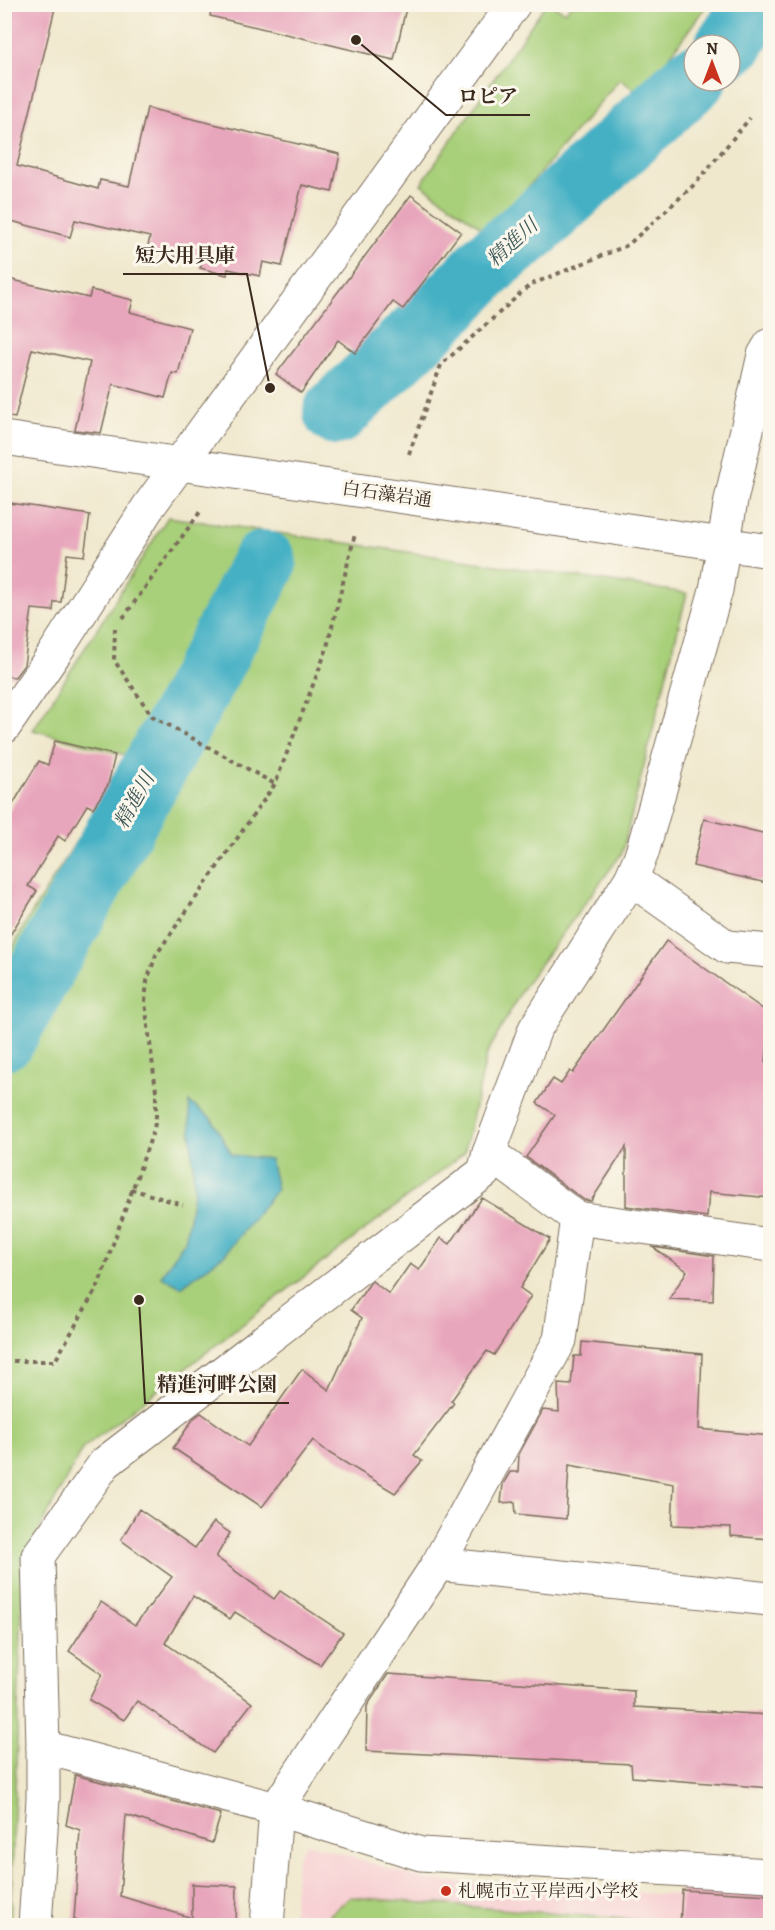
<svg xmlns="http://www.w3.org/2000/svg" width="775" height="1930" font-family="Alegreya,'Noto Serif JP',serif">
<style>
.built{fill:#f7cfd2}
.green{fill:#a8cf79;stroke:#727c4c;stroke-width:1.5}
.water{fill:#45b0c4;stroke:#406d71;stroke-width:1.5}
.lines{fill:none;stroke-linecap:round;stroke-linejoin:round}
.river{stroke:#45b0c4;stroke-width:66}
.building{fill:#e8a6bc}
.minor-casing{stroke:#7a6c5b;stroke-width:35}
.major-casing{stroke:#7a6c5b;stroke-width:35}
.path{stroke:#7a6c5b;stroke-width:4;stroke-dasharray:4.5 4.5;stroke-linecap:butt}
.minor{stroke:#fff;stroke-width:33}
.major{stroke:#fff;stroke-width:33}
.poi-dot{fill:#c8321e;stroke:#fbf7ec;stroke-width:2}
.labels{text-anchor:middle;stroke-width:6;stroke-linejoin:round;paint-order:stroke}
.street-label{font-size:18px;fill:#3b2a1e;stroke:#fbf7ec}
.poi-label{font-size:18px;fill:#3b2a1e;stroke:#fbf7ec;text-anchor:start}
.water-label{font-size:20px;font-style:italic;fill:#3e5958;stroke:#fbf7ec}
.leader{fill:none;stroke:#3b2a1e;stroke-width:2}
.callout-dot{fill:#3b2a1e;stroke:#fbf7ec;stroke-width:2}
.callout-label{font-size:20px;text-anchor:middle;font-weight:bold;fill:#3b2a1e;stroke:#fbf7ec;stroke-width:6;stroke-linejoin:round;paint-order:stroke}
</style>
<rect width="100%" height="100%" fill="#fbf7ec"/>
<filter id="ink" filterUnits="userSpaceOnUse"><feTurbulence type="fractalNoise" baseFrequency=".0167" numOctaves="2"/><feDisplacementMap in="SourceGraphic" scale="12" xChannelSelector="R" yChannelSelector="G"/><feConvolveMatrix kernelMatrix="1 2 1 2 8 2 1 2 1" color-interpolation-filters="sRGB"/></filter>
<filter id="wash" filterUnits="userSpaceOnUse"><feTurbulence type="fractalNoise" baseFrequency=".008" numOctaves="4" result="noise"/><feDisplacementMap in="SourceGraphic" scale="24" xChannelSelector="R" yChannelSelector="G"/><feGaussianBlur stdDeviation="1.35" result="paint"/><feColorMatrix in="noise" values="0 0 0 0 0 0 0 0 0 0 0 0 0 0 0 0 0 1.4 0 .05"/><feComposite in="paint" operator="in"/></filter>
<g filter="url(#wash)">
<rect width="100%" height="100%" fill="#f0e8cd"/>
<!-- built -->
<polygon class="built" points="306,1843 426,1880 770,1901 770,1925 292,1926 297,1859"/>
<!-- green -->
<g class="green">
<polygon points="545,5 552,5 565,12 571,5 707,5 641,95 620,79 489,233 421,184"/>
<polygon points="168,517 687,593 622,853 524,986 487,1054 464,1153 83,1448 34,1539 23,1577 10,1926 4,1925 4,964 25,924 129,756 33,730"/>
<polygon points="350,1897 660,1922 659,1925 318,1925"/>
</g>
<!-- water -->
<polygon class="water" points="189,1102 212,1119 232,1155 270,1159 277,1189 225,1254 181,1287 161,1276 185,1241 194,1188"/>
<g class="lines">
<!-- river -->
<g class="river">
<polyline points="728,45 733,40 753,4"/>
<polyline points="336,412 440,313 491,261 536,224 694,78"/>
<polyline points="4,1037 190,704 264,563"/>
</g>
</g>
<g id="blocks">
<!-- building -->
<g class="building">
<polygon points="4,4 56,4 17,166 98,189 100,180 129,186 147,108 340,154 332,192 302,185 282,266 263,262 260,276 228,269 227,275 200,268 202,263 147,250 150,237 75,220 70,237 4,219"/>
<polygon points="212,4 407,4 394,60 210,16"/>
<polygon points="411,195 461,232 403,309 393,302 355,353 338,340 301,393 276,374"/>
<polygon points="4,278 89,298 91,290 133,300 130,312 190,328 178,374 172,373 165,398 113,384 101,433 75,430 90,362 32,349 15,418 4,416"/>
<polygon points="10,503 90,515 84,556 67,554 61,602 54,602 53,611 32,609 24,665 15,677 4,676 4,544"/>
<polygon points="55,741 115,755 108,785 93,808 87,805 65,841 58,836 28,886 37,891 4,945 4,819 39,761 48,765"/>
<polygon points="704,819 771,835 771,884 693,866"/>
<polygon points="666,941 770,1014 766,1063 771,1063 771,1198 709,1192 707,1217 626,1206 626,1147 591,1201 584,1200 526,1157 555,1115 537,1103 553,1079 561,1084 570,1071 573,1073"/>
<polygon points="482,1198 550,1239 520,1288 531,1296 494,1355 487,1351 451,1401 454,1403 414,1455 422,1461 395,1493 329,1453 313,1440 262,1507 173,1448 194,1418 201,1413 248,1446 302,1369 329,1390 362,1318 351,1310 370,1283 372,1281 389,1294 410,1264 419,1270 441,1238 450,1244"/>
<polygon points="652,1247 714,1256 713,1301 669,1299 687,1271"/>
<polygon points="582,1342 702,1354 699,1429 771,1436 771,1539 731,1536 731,1527 672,1525 674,1484 569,1465 566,1519 516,1514 515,1502 501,1503 503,1484 510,1472 518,1472 519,1454 543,1410 559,1412 558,1384 571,1385 574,1356 581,1356"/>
<polygon points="139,1509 195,1548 214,1522 230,1533 216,1557 274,1599 280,1591 343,1633 320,1665 235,1612 230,1619 193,1596 165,1643 252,1703 213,1753 137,1701 124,1720 89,1700 102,1674 69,1651 101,1602 135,1625 172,1577 121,1540"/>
<polygon points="388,1674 634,1691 634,1707 771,1715 771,1788 632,1777 631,1764 366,1751 367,1706"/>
<polygon points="75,1775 221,1814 212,1843 126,1815 120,1896 192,1918 192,1884 237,1886 236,1926 192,1926 192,1919 191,1926 109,1926 74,1920 80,1830 66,1825"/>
<polygon points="682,1890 771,1895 771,1926 680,1926"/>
</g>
</g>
</g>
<g filter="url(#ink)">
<use href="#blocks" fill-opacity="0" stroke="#7a6c5b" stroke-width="1.5"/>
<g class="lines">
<!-- minor casing -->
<g class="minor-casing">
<g id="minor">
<polyline points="4,727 54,654 149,506 514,4"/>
<polyline points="631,879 727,947 770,951"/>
<polyline points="489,1153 577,1218 770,1245"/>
<polyline points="438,1564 770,1599"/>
<polyline points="43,1747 276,1809 421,1854 770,1875"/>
<polyline points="35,1926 43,1798 43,1747 38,1556 105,1463 484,1172 489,1153 535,1029 631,879 642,853 716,590 731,500 764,355 770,345"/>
<polyline points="267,1926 276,1809 438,1564 560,1340 577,1218"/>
</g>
</g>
<!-- major casing -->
<g class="major-casing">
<polyline id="major" points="4,438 770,551"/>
</g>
<!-- path -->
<g class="path">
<polyline points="409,454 441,365 530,285 628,245 696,183 750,118"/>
<polyline points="123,618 200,512"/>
<polyline points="115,628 114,660 152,716 275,784"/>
<polyline points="131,1189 183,1205"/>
<polyline points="4,1361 55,1361 98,1286 154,1129 156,1116 156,1091 145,1002 147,981 156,955 275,784 326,651 355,534"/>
</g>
<!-- minor -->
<use href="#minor" class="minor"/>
<!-- major -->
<use href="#major" class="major"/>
</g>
</g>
<!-- markers -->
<circle class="poi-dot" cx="446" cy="1891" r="6"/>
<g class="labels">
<!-- street labels -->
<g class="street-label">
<text transform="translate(387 494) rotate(8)" y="6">白石藻岩通</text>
</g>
<!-- poi labels -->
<g class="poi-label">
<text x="458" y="1897">札幌市立平岸西小学校</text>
</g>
<!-- water labels -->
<g class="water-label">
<text transform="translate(512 242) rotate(-42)" y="7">精進川</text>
<text transform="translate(134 800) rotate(-61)" y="7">精進川</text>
</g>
</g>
<!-- callouts -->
<path class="leader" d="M356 40L446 115H530M270 388L247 274H123M139 1300L145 1403H289"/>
<g class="callout-dot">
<circle cx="356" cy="40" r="6"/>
<circle cx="270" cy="388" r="6"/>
<circle cx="139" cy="1300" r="6"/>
</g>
<g class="callout-label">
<text x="488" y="103">ロピア</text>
<text x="185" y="262">短大用具庫</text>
<text x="217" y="1391">精進河畔公園</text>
</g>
<!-- margin -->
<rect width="775" height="1930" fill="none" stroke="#fbf7ec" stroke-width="24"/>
<!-- north arrow -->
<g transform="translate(712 63)"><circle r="28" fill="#fbf7ec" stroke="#aea59a" stroke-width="1.5"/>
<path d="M0-4.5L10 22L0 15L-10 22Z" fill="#c8321e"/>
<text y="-9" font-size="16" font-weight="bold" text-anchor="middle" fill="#3b2a1e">N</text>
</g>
</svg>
